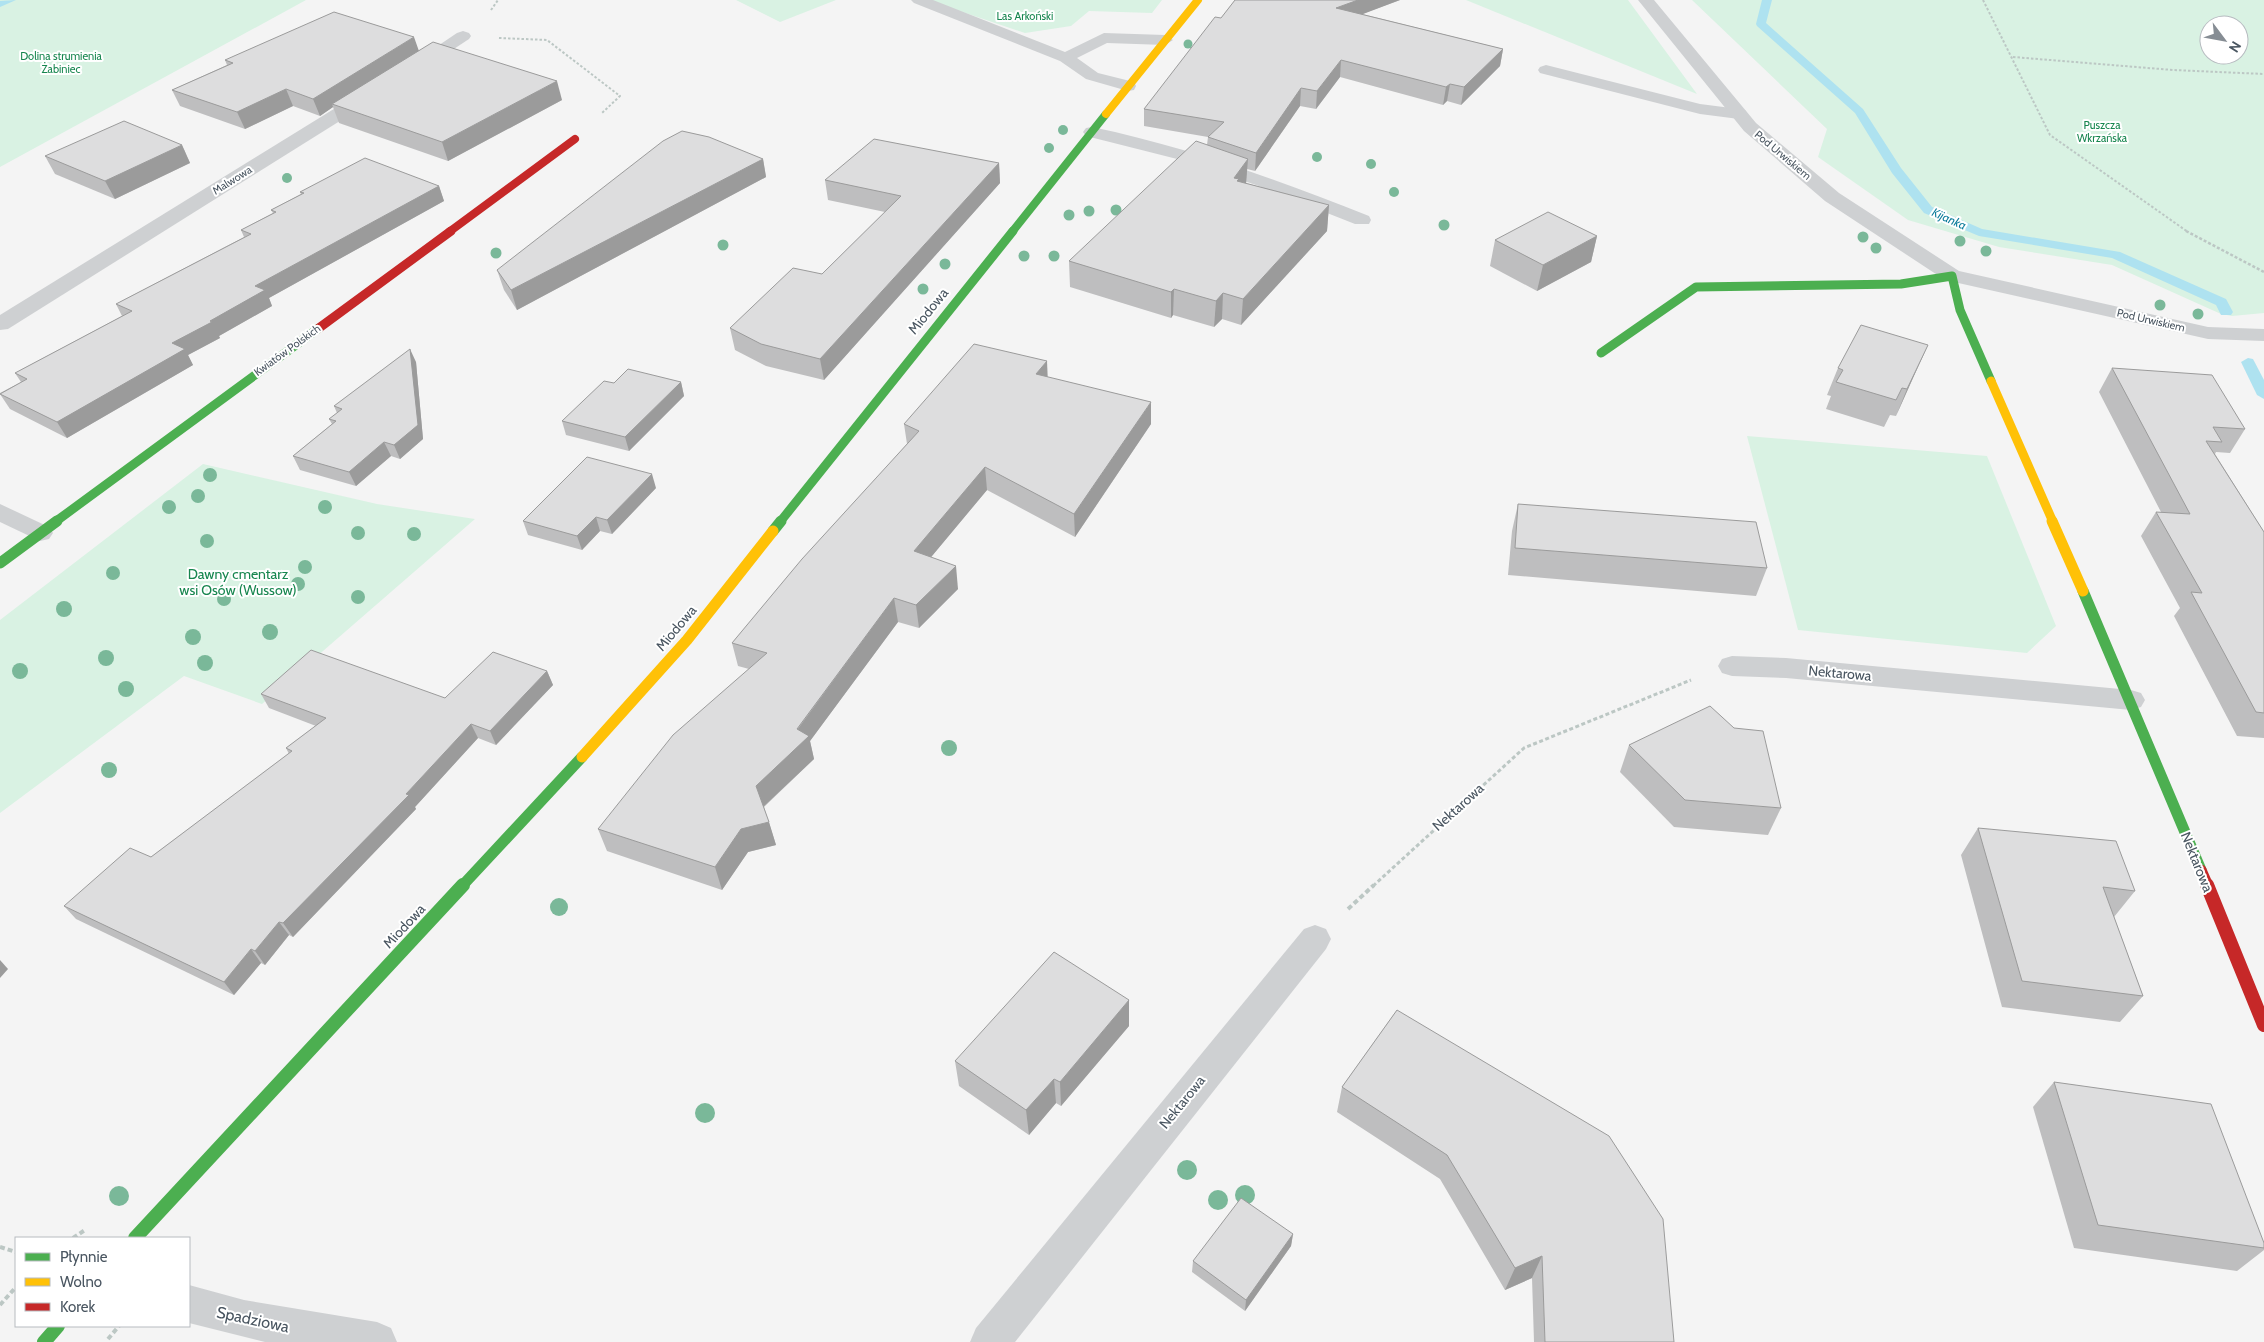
<svg xmlns="http://www.w3.org/2000/svg" width="2264" height="1342" font-family="Cabin,sans-serif">
<style>
.green{fill:#d9f2e3;fill-rule:evenodd}
.lines{fill:none;stroke-linecap:round;stroke-linejoin:round}
.stream{fill:#aee2f0;fill-rule:evenodd}
.path-far3{stroke:#bcc7c4;stroke-width:2;stroke-dasharray:2.5 2;stroke-linecap:butt}
.path-far2{stroke:#bcc7c4;stroke-width:2.5;stroke-dasharray:3 2;stroke-linecap:butt}
.path-far1{stroke:#bcc7c4;stroke-width:3;stroke-dasharray:4 2.5;stroke-linecap:butt}
.path{stroke:#bcc7c4;stroke-width:4;stroke-dasharray:5 3;stroke-linecap:butt}
.lane{fill:#ced0d2;fill-rule:evenodd}
.street{fill:#ced0d2;fill-rule:evenodd}
.fast-far3{stroke:#4caf50;stroke-width:8}
.fast-far2{stroke:#4caf50;stroke-width:9}
.fast-far1{stroke:#4caf50;stroke-width:11}
.fast{stroke:#4caf50;stroke-width:14}
.slow-far2{stroke:#ffc107;stroke-width:8}
.slow-far1{stroke:#ffc107;stroke-width:9}
.slow{stroke:#ffc107;stroke-width:11}
.jam-far3{stroke:#c62828;stroke-width:8}
.jam-far2{stroke:#c62828;stroke-width:9}
.jam-far1{stroke:#c62828;stroke-width:11}
.jam{stroke:#c62828;stroke-width:14}
.tree{fill:#7ab899}
.wall{fill:#bebebf}
.shaded-wall{fill:#9b9b9b}
.building{fill:#ddddde;stroke:#9b9b9b}
.labels{text-anchor:middle;stroke-width:4;stroke-linejoin:round;paint-order:stroke}
.far-park-label{font-size:11px;fill:#17864f;stroke:#fff}
.far-street-label{font-size:11px;fill:#4a5661;stroke:#fff}
.far-water-label{font-size:12px;font-style:italic;fill:#0c7c9b;stroke:#fff}
.street-label{font-size:14px;fill:#4a5661;stroke:#fff}
.park-label{font-size:14px;fill:#17864f;stroke:#fff}
.near-street-label{font-size:16px;fill:#4a5661;stroke:#fff}
</style>
<rect width="100%" height="100%" fill="#f4f4f4"/>
<!-- green -->
<g class="green">
<polygon points="0,0 306,0 0,167"/>
<polygon points="736,0 836,0 780,22"/>
<polygon points="927,0 1162,0 1152,13 1089,11 1071,26 1025,33"/>
<polygon points="1466,0 1628,0 1697,94"/>
<path d="M1692 0H2264V313L2232 316 2221 314 2112 265 1999 247 1908 220 1818 157 1827 129ZM2209 25H2239V55H2209Z"/>
<polygon points="1747,436 1987,456 2056,626 2027,653 1798,630"/>
<polygon points="203,464 377,504 475,519 262,704 184,676 0,813 0,620"/>
</g>
<g class="lines">
<!-- stream -->
<g class="stream">
<polygon points="16,0 0,7 0,1"/>
<polygon points="1762,0 1772,0 1766,23 1863,109 1901,168 1932,207 1982,229 2120,252 2226,299 2233,312 2231,315 2221,315 2216,305 2112,258 1979,236 1924,213 1892,173 1855,113 1757,26 1756,24"/>
<polygon points="2248,358 2253,359 2264,380 2264,399 2257,395 2241,362"/>
</g>
<!-- path-far3 -->
<g class="path-far3">
<polyline points="1983,0 2050,135 2188,232"/>
<polyline points="491,10 498,0"/>
<polyline points="499,38 547,40 620,96 602,113"/>
<polyline points="2013,57 2173,70 2264,74"/>
</g>
<!-- path-far2 -->
<polyline class="path-far2" points="2186,231 2264,272"/>
<!-- path-far1 -->
<polyline class="path-far1" points="1373,886 1524,748 1691,680"/>
<!-- path -->
<g class="path">
<polyline points="1348,909 1374,885"/>
<polyline points="73,1238 85,1230"/>
<polyline points="0,1247 16,1252"/>
<polyline points="0,1305 16,1287"/>
<polyline points="108,1339 119,1326"/>
</g>
<!-- lane -->
<g class="lane">
<polygon points="911,0 933,0 1065,52 1104,33 1165,35 1173,40 1165,45 1107,43 1077,58 1098,73 1134,82 1136,86 1134,90 1128,91 1086,79 1060,61 914,3"/>
<polygon points="1546,65 1700,104 1739,109 1745,110 1748,114 1745,118 1739,119 1700,114 1540,73 1538,70 1540,67"/>
<path d="M1092 127C1188 147 1278 180 1369 216L1371 220 1369 224H1355L1256 185 1189 162 1086 136 1083 132 1086 128Z"/>
</g>
<!-- street -->
<g class="street">
<polygon points="1638,0 1654,0 1756,123 1839,193 1959,271 2208,327 2264,329 2264,341 2208,339 1945,280 1825,201 1744,131"/>
<polygon points="463,31 469,33 471,36 469,39 422,70 410,70 408,66 457,33"/>
<polygon points="369,90 375,91 378,95 375,99 8,329 0,330 0,315 363,91"/>
<polygon points="0,504 49,527 53,533 49,539 40,541 0,522"/>
<polygon points="1732,656 1786,658 2131,690 2141,693 2145,700 2141,707 2131,710 1786,678 1732,676 1722,673 1718,666 1722,659"/>
<polygon points="1315,925 1326,929 1331,939 1326,949 1015,1342 970,1342 976,1328 1304,929"/>
<polygon points="189,1285 244,1300 377,1322 391,1328 397,1342 265,1342 189,1323"/>
</g>
<!-- fast-far3 -->
<polyline class="fast-far3" points="1012,232 1106,114"/>
<!-- fast-far2 -->
<g class="fast-far2">
<polyline points="1601,353 1696,287 1901,284 1952,276 1960,310 1991,381"/>
<polyline points="55,522 319,328"/>
<polyline points="780,522 1013,231"/>
</g>
<!-- fast-far1 -->
<g class="fast-far1">
<polyline points="773,531 781,521"/>
<polyline points="0,563 57,521"/>
<polyline points="2083,591 2201,870"/>
<polyline points="462,886 582,757"/>
</g>
<!-- fast -->
<g class="fast">
<polyline points="135,1238 463,885"/>
<polyline points="44,1342 58,1326"/>
</g>
<!-- slow-far2 -->
<polyline class="slow-far2" points="1106,114 1198,0"/>
<!-- slow-far1 -->
<polyline class="slow-far1" points="1991,381 2053,522"/>
<!-- slow -->
<g class="slow">
<polyline points="2052,521 2083,591"/>
<polyline points="582,757 687,640 773,531"/>
</g>
<!-- jam-far3 -->
<polyline class="jam-far3" points="449,232 575,139"/>
<!-- jam-far2 -->
<polyline class="jam-far2" points="319,328 451,231"/>
<!-- jam-far1 -->
<polyline class="jam-far1" points="2201,870 2208,886"/>
<!-- jam -->
<polyline class="jam" points="2207,885 2264,1025"/>
</g>
<!-- trees -->
<g class="tree">
<circle cx="1188" cy="44" r="4.5"/>
<circle cx="1063" cy="130" r="5"/>
<circle cx="1049" cy="148" r="5"/>
<circle cx="1317" cy="157" r="5"/>
<circle cx="1371" cy="164" r="5"/>
<circle cx="287" cy="178" r="5"/>
<circle cx="1394" cy="192" r="5"/>
<circle cx="1116" cy="210" r="5.5"/>
<circle cx="1089" cy="211" r="5.5"/>
<circle cx="1069" cy="215" r="5.5"/>
<circle cx="1444" cy="225" r="5.5"/>
<circle cx="1863" cy="237" r="5.5"/>
<circle cx="1960" cy="241" r="5.5"/>
<circle cx="723" cy="245" r="5.5"/>
<circle cx="1876" cy="248" r="5.5"/>
<circle cx="1986" cy="251" r="5.5"/>
<circle cx="496" cy="253" r="5.5"/>
<circle cx="1024" cy="256" r="5.5"/>
<circle cx="1054" cy="256" r="5.5"/>
<circle cx="945" cy="264" r="5.5"/>
<circle cx="923" cy="289" r="5.5"/>
<circle cx="2160" cy="305" r="5.5"/>
<circle cx="2198" cy="314" r="5.5"/>
<circle cx="210" cy="475" r="7"/>
<circle cx="198" cy="496" r="7"/>
<circle cx="169" cy="507" r="7"/>
<circle cx="325" cy="507" r="7"/>
<circle cx="358" cy="533" r="7"/>
<circle cx="414" cy="534" r="7"/>
<circle cx="207" cy="541" r="7"/>
<circle cx="305" cy="567" r="7"/>
<circle cx="113" cy="573" r="7"/>
<circle cx="298" cy="584" r="7"/>
<circle cx="358" cy="597" r="7"/>
<circle cx="224" cy="599" r="7"/>
<circle cx="64" cy="609" r="8"/>
<circle cx="270" cy="632" r="8"/>
<circle cx="193" cy="637" r="8"/>
<circle cx="106" cy="658" r="8"/>
<circle cx="205" cy="663" r="8"/>
<circle cx="20" cy="671" r="8"/>
<circle cx="126" cy="689" r="8"/>
<circle cx="949" cy="748" r="8"/>
<circle cx="109" cy="770" r="8"/>
<circle cx="559" cy="907" r="9"/>
<circle cx="705" cy="1113" r="10"/>
<circle cx="1187" cy="1170" r="10"/>
<circle cx="1245" cy="1195" r="10"/>
<circle cx="119" cy="1196" r="10"/>
<circle cx="1218" cy="1200" r="10"/>
</g>
<!-- wall -->
<g class="wall">
<polygon points="1235,0 1400,0 1362,14 1503,49 1500,66 1461,105 1447,101 1443,105 1340,77 1316,109 1300,106 1255,171 1247,169 1246,183 1329,205 1327,231 1241,325 1222,319 1214,327 1173,315 1171,318 1070,287 1069,261 1207,145 1208,137 1144,126 1144,109 1221,18"/>
<polygon points="419,50 562,100 448,161 339,123 333,107 320,116 293,106 245,129 180,106 172,90 227,65 225,60"/>
<polygon points="182,145 190,163 115,199 55,174 45,156"/>
<polygon points="763,159 766,177 517,310 504,290 497,270"/>
<polygon points="999,163 1000,183 824,380 766,366 735,350 730,328 822,274 885,212 828,200 825,180"/>
<polygon points="439,186 444,201 269,298 272,306 219,336 220,338 188,355 193,365 67,438 10,409 0,394 0,393 21,382 15,373 122,316 116,304 244,237 241,230 273,213 271,210 301,194 300,192"/>
<polygon points="1597,236 1591,262 1537,291 1490,266 1495,240"/>
<polygon points="1928,345 1896,416 1890,415 1884,427 1826,409 1831,396 1827,395 1838,368"/>
<polygon points="1047,361 1047,377 1151,424 1075,537 987,490 931,557 958,589 919,628 898,622 810,741 814,759 764,807 776,845 748,852 722,890 607,851 598,829 749,669 738,666 732,643 907,444 904,424"/>
<polygon points="416,362 423,439 400,459 391,456 356,486 300,470 293,456 332,424 329,419 337,413 334,406"/>
<polygon points="2112,368 2245,429 2230,453 2216,452 2215,454 2264,532 2264,738 2237,736 2174,616 2180,608 2141,536 2156,512 2161,512 2099,392"/>
<polygon points="681,382 684,396 629,451 566,435 562,421 614,383"/>
<polygon points="656,488 612,534 600,531 582,550 528,535 523,521"/>
<polygon points="1518,504 1767,568 1756,596 1508,575 1512,531"/>
<polygon points="547,671 553,685 496,745 478,738 415,807 416,809 293,937 289,935 265,965 261,963 234,995 76,919 64,906 151,857 289,754 286,748 316,726 269,708 261,694 445,698"/>
<polygon points="1629,745 1781,808 1768,835 1674,827 1620,772"/>
<polygon points="1978,828 2135,891 2114,917 2143,996 2120,1022 2002,1007 1961,855"/>
<polygon points="1129,1000 1129,1026 1061,1106 1056,1103 1029,1135 959,1086 955,1061"/>
<polygon points="1397,1010 1674,1342 1534,1342 1532,1278 1505,1290 1440,1179 1337,1112 1342,1087"/>
<polygon points="2054,1082 2264,1243 2264,1250 2237,1271 2074,1248 2033,1107"/>
<polygon points="1293,1234 1291,1246 1245,1311 1192,1272 1193,1261"/>
</g>
<!-- shaded-wall -->
<g class="shaded-wall">
<polygon points="1358,0 1400,0 1334,25 1336,8"/>
<polygon points="414,37 420,54 332,104 333,107 320,116 313,99"/>
<polygon points="1503,49 1500,66 1461,105 1464,87"/>
<polygon points="1341,60 1340,77 1316,109 1317,91"/>
<polygon points="557,81 562,100 448,161 442,142"/>
<polygon points="1450,84 1447,101 1443,105 1446,87"/>
<polygon points="1301,88 1300,106 1255,171 1256,153"/>
<polygon points="286,89 293,106 245,129 237,112"/>
<polygon points="182,145 190,163 115,199 105,181"/>
<polygon points="763,159 766,177 517,310 511,290"/>
<polygon points="1248,159 1246,184 1237,204 1234,178"/>
<polygon points="999,163 1000,183 824,380 820,359"/>
<polygon points="439,186 444,201 269,298 272,306 219,336 220,338 188,355 193,365 67,438 57,422 172,343 210,321 255,286"/>
<polygon points="1329,205 1327,231 1241,325 1243,299"/>
<polygon points="1597,236 1591,262 1537,291 1543,265"/>
<polygon points="1174,289 1173,315 1171,318 1171,292"/>
<polygon points="1223,293 1222,319 1214,327 1216,301"/>
<polygon points="1928,345 1916,371 1896,416 1907,389"/>
<polygon points="410,349 416,362 423,439 400,459 394,445"/>
<polygon points="1047,361 1048,384 1036,374"/>
<polygon points="681,382 684,396 629,451 625,437"/>
<polygon points="1151,402 1151,424 1075,537 1074,514"/>
<polygon points="384,442 391,456 356,486 349,472"/>
<polygon points="985,467 987,490 917,574 914,551"/>
<polygon points="652,474 656,488 612,534 607,520"/>
<polygon points="596,517 600,531 582,550 577,536"/>
<polygon points="956,566 958,589 919,628 916,605"/>
<polygon points="894,598 898,622 810,741 814,759 762,808 756,786"/>
<polygon points="547,671 553,685 496,745 490,731"/>
<polygon points="471,724 478,738 415,807 416,809 293,937 283,923 406,794"/>
<polygon points="769,822 776,845 748,852 722,890 715,867 741,829"/>
<polygon points="279,922 289,935 265,965 255,951"/>
<polygon points="251,949 261,963 234,995 224,982"/>
<polygon points="0,960 8,969 0,978"/>
<polygon points="1129,1000 1129,1026 1061,1106 1060,1082"/>
<polygon points="1054,1079 1056,1103 1029,1135 1026,1110"/>
<polygon points="1293,1234 1291,1246 1245,1311 1246,1300"/>
<polygon points="1542,1256 1532,1278 1505,1290 1515,1268"/>
</g>
<!-- building -->
<g class="building">
<polygon points="1235,0 1358,0 1336,8 1503,49 1464,87 1450,84 1446,87 1341,60 1317,91 1301,88 1256,153 1208,137 1224,122 1144,109 1215,17 1221,18"/>
<polygon points="334,12 414,37 313,99 286,89 237,112 172,90 233,63 225,60"/>
<polygon points="433,42 557,81 442,142 332,104"/>
<polygon points="124,121 182,145 105,181 45,156"/>
<polygon points="682,131 709,137 763,159 511,290 497,270 663,141"/>
<polygon points="874,139 999,163 820,359 761,344 730,328 793,268 822,274 901,196 825,180"/>
<polygon points="1196,141 1248,159 1234,178 1239,179 1237,181 1329,205 1243,299 1223,293 1216,301 1174,289 1171,292 1069,261"/>
<polygon points="365,158 439,186 255,286 265,290 210,321 212,322 172,343 185,349 57,422 0,394 27,379 15,373 132,311 116,304 251,234 241,230 276,212 271,210 304,193 300,192"/>
<polygon points="1548,212 1597,236 1543,265 1495,240"/>
<polygon points="1861,325 1928,345 1907,389 1902,388 1896,400 1836,382 1843,370 1838,368"/>
<polygon points="974,344 1047,361 1036,374 1151,402 1074,514 985,467 914,551 956,566 916,605 894,598 797,729 809,736 756,786 769,822 741,829 715,867 598,829 673,735 767,653 732,643 802,559 919,431 904,424"/>
<polygon points="410,349 418,425 394,445 384,442 349,472 293,456 336,421 329,419 342,409 334,406"/>
<polygon points="2112,368 2212,375 2245,429 2213,427 2222,442 2206,441 2264,532 2264,713 2256,712 2191,592 2202,593 2156,512 2190,514"/>
<polygon points="628,369 681,382 625,437 562,421 604,381 614,383"/>
<polygon points="587,457 652,474 607,520 596,517 577,536 523,521"/>
<polygon points="1518,504 1756,522 1767,568 1515,548"/>
<polygon points="311,650 445,698 493,652 547,671 490,731 471,724 406,794 409,795 283,923 279,922 255,951 251,949 224,982 64,906 130,848 151,857 292,751 286,748 326,718 261,694"/>
<polygon points="1710,706 1734,728 1763,731 1781,808 1685,800 1629,745"/>
<polygon points="1978,828 2116,841 2135,891 2103,887 2143,996 2022,981"/>
<polygon points="1054,952 1129,1000 1060,1082 1054,1079 1026,1110 955,1061"/>
<polygon points="1397,1010 1609,1136 1663,1219 1674,1342 1545,1342 1542,1256 1515,1268 1447,1155 1342,1087"/>
<polygon points="2054,1082 2211,1104 2264,1243 2264,1248 2098,1225"/>
<polygon points="1241,1198 1293,1234 1246,1300 1193,1261"/>
</g>
<g class="labels">
<!-- far-park labels -->
<g class="far-park-label">
<text x="1025" y="20">Las Arkoński</text>
<text x="61" y="60">Dolina strumienia<tspan x="61" dy="13">Żabiniec</tspan></text>
<text x="2102" y="129">Puszcza<tspan x="2102" dy="13">Wkrzańska</tspan></text>
</g>
<!-- far-street labels -->
<g class="far-street-label">
<text transform="translate(1783 155) rotate(40)" y="4">Pod Urwiskiem</text>
<text transform="translate(232 180) rotate(-32)" y="4">Malwowa</text>
<text transform="translate(2151 320) rotate(13)" y="4">Pod Urwiskiem</text>
<text transform="translate(287 350) rotate(-36)" y="4">Kwiatów Polskich</text>
</g>
<!-- far-water labels -->
<g class="far-water-label">
<text transform="translate(1949 219) rotate(24)" y="4">Kijanka</text>
</g>
<!-- street labels -->
<g class="street-label">
<text transform="translate(928 311) rotate(-51)" y="5">Miodowa</text>
<text transform="translate(676 628) rotate(-50)" y="5">Miodowa</text>
<text transform="translate(1840 673) rotate(5)" y="5">Nektarowa</text>
<text transform="translate(1458 807) rotate(-42)" y="5">Nektarowa</text>
<text transform="translate(2197 862) rotate(68)" y="5">Nektarowa</text>
<text transform="translate(404 926) rotate(-47)" y="5">Miodowa</text>
<text transform="translate(1182 1102) rotate(-51)" y="5">Nektarowa</text>
</g>
<!-- park labels -->
<g class="park-label">
<text x="238" y="579">Dawny cmentarz<tspan x="238" dy="16">wsi Osów (Wussow)</tspan></text>
</g>
<!-- near-street labels -->
<g class="near-street-label">
<text transform="translate(253 1319) rotate(12)" y="6">Spadziowa</text>
</g>
</g>
<!-- legend -->
<rect x="15" y="1237" width="175" height="90" fill="#ffffff" stroke="#b7bbc0"/>
<rect x="25" y="1253" width="25" height="8" fill="#4caf50" stroke="#b7bbc0"/>
<text x="60" y="1262" font-size="15" fill="#4a5661">Płynnie</text>
<rect x="25" y="1278" width="25" height="8" fill="#ffc107" stroke="#b7bbc0"/>
<text x="60" y="1287" font-size="15" fill="#4a5661">Wolno</text>
<rect x="25" y="1303" width="25" height="8" fill="#c62828" stroke="#b7bbc0"/>
<text x="60" y="1312" font-size="15" fill="#4a5661">Korek</text>
<!-- north arrow -->
<g transform="translate(2224 40) rotate(122)"><circle r="24" fill="#ffffff" stroke="#b7bbc0"/>
<path d="M0-4L9 19L0 12L-9 19Z" fill="#868d94"/>
<text y="-8" font-size="14" font-weight="bold" text-anchor="middle" fill="#4a5661">N</text>
</g>
</svg>
